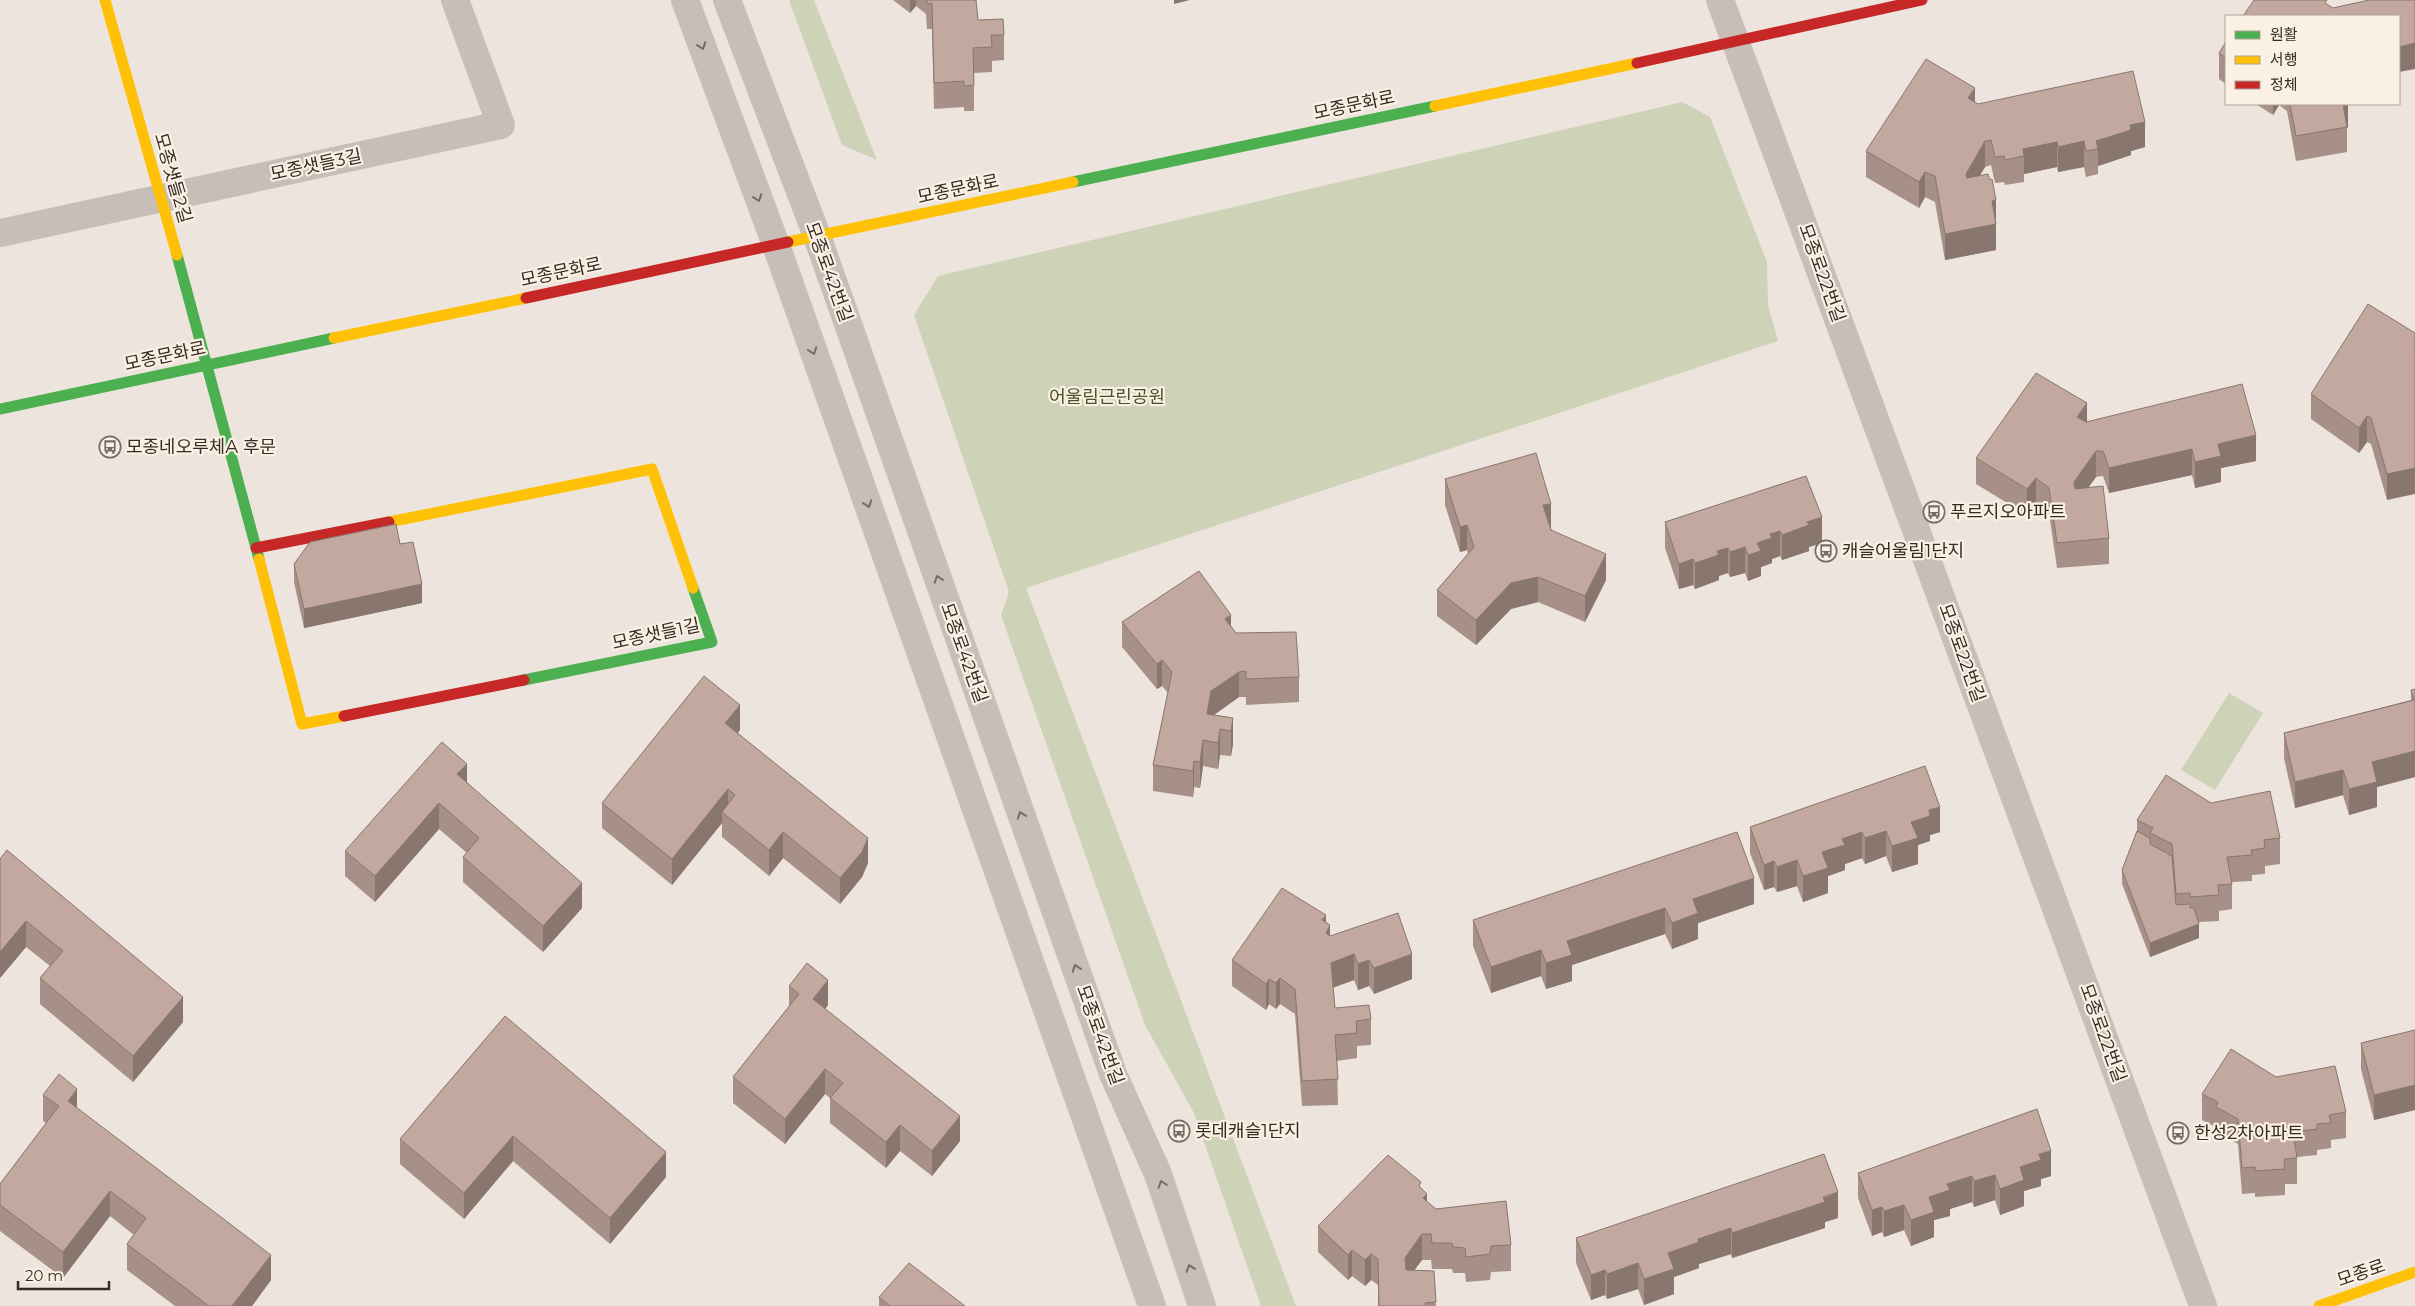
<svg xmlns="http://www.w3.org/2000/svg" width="2415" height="1306" font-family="Montserrat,'Noto Sans KR',sans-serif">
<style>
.green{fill:#ced2b6}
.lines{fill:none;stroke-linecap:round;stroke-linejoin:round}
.street{stroke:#c6beb7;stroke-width:28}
.fast{stroke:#4caf50;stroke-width:11}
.slow{stroke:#ffc107;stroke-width:11}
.jam{stroke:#c62828;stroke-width:11}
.wall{fill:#a79088}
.shaded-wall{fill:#88766f}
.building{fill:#c2a89e;stroke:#88766f}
.oneway{stroke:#776d67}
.labels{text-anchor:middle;stroke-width:4.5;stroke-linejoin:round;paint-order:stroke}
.street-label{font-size:18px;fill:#362b25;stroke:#faf0e4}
.park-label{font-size:18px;fill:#455627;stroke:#faf0e4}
.poi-label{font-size:18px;fill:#362b25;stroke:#faf0e4;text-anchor:start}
</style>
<rect width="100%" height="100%" fill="#ede5dd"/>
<!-- green -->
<g class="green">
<polygon points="789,0 814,0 877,160 842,145"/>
<polygon points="1682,102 1710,117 1767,262 1768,305 1778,341 1026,588 1296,1306 1261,1306 1194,1113 1145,1025 1001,615 1009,592 914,315 938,276"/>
<polygon points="2229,693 2263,713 2215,790 2181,770"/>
</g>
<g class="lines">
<!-- street -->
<g class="street">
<polyline points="685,0 776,245 1152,1306"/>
<polyline points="727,0 817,236 1113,1074 1158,1174 1202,1306"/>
<polyline points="1720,0 2203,1306"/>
<polyline points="0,233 501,125 455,0"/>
</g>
<!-- fast -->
<g class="fast">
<polyline points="1073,182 1435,106"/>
<polyline points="177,255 259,559"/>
<polyline points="0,409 334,338"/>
<polyline points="524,680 712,642 693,588"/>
</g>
<!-- slow -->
<g class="slow">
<polyline points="105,0 177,255"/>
<polyline points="1435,106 1637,63"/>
<polyline points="788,242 1073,182"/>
<polyline points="334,338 526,298"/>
<polyline points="389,522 652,469 693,588"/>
<polyline points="259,559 302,724 344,716"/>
<polyline points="2319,1306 2415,1272"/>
</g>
<!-- jam -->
<g class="jam">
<polyline points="1637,63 1922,0"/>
<polyline points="526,298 788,242"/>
<polyline points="256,548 389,522"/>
<polyline points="344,716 524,680"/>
</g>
</g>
<!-- wall -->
<g class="wall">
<polygon points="893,0 976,0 978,20 1004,35 1004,60 992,61 992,72 974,73 974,111 964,111 964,107 934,109 932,29 927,29 926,14 916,6 910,13"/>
<polygon points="2226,42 2226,84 2219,79 2219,53"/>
<polygon points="1975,102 1978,104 2145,147 2131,151 2131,155 2098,166 2098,174 2086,177 2084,167 2058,172 2057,167 2024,174 2024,182 2005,185 2004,182 1995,183 1991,165 1985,167 1980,175 1996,200 1996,250 1945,260 1935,202 1925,197 1919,208 1866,177 1866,151"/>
<polygon points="2256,104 2348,104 2348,127 2347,128 2347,152 2296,161 2287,111 2279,105 2273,115"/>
<polygon points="2415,333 2387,500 2371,444 2367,442 2359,453 2311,419 2311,394"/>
<polygon points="2087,422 2256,461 2221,468 2221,482 2195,488 2192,475 2109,493 2103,476 2096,477 2088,488 2109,538 2109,564 2057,568 2049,513 2036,504 2027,515 1976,484 1976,458"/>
<polygon points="1806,476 1822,543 1809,547 1809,551 1782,560 1780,556 1772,559 1772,563 1761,567 1761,576 1748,581 1745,573 1730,577 1728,573 1719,576 1719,580 1695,589 1693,585 1679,589 1665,548 1665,522"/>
<polygon points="1445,479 1551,529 1606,580 1585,622 1538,602 1511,609 1476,645 1437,616 1437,590 1468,554 1467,550 1460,552 1445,505"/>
<polygon points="400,544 422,603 304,628 294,582 294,564"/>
<polygon points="1122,622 1231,626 1236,633 1299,677 1299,702 1246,705 1246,697 1239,697 1214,715 1233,718 1233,744 1231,756 1220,755 1218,769 1203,766 1200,788 1194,787 1193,797 1153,791 1153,765 1168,693 1162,686 1157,689 1122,647"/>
<polygon points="2415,689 2415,777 2377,787 2377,807 2349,815 2343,795 2295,808 2284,758 2284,733 2411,700 2411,690"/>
<polygon points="740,730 738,733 868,863 862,877 840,904 783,858 769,876 722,837 722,823 672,885 602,828 602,803"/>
<polygon points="467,782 582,908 543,952 463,882 463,857 467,853 439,829 375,902 345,876 345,851"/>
<polygon points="2211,803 2280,838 2280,864 2265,866 2265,874 2252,875 2252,881 2232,882 2232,909 2219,911 2219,921 2199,922 2199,938 2150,957 2122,884 2122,870 2137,831 2137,820"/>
<polygon points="1750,827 1940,832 1930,835 1930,841 1918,845 1918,864 1892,872 1886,856 1865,864 1862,858 1845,864 1845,870 1828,876 1828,893 1803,902 1797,886 1777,892 1774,887 1764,890 1750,853"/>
<polygon points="0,859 183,1022 133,1082 40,1004 40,978 50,966 26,947 0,978"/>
<polygon points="1754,904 1698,923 1698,939 1672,949 1665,934 1572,965 1572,981 1546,989 1541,976 1491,993 1473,946 1473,920"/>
<polygon points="1326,922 1330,936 1412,979 1374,994 1369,986 1358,990 1354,980 1333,988 1335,1008 1371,1019 1371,1045 1357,1046 1357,1058 1337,1061 1338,1105 1302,1106 1295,1014 1280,1004 1276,1009 1269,1004 1266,1010 1232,986 1232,960"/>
<polygon points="789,986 828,1005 825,1009 960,1141 932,1176 900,1151 886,1168 830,1123 830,1098 825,1094 785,1144 733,1103 733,1077 789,1006"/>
<polygon points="505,1016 666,1177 610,1244 513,1161 464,1219 400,1164 400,1139"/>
<polygon points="2415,1030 2415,1110 2374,1120 2361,1069 2361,1043"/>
<polygon points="2276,1077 2346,1112 2346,1138 2331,1140 2331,1148 2317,1150 2317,1155 2297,1157 2297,1184 2285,1184 2285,1195 2255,1197 2255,1193 2242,1194 2238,1144 2216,1132 2216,1127 2202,1120 2202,1094"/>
<polygon points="43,1095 77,1108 271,1280 252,1306 175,1306 127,1270 127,1244 134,1235 110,1216 63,1278 0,1231 0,1184 46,1123 43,1121"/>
<polygon points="1858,1173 2051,1176 2041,1179 2041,1186 2024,1191 2024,1206 2000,1215 1995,1200 1974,1207 1972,1202 1950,1209 1950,1216 1934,1220 1934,1237 1911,1246 1904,1230 1884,1237 1882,1232 1872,1236 1858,1198"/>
<polygon points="1421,1188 1427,1202 1436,1209 1511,1245 1511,1271 1491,1272 1490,1280 1466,1282 1465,1273 1453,1273 1452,1269 1432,1269 1431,1260 1422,1260 1414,1270 1434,1271 1436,1306 1378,1306 1378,1285 1371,1280 1365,1286 1352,1276 1348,1280 1318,1252 1318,1226"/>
<polygon points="1838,1218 1825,1222 1825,1228 1732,1258 1731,1254 1699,1264 1699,1268 1674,1277 1674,1294 1644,1305 1638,1289 1607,1299 1605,1295 1591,1300 1576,1263 1576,1238"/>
<polygon points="879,1297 890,1306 879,1306"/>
</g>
<!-- shaded-wall -->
<g class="shaded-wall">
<polygon points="910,0 916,0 916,6 910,13"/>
<polygon points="1174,0 1190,0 1174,4"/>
<polygon points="2415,43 2415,69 2399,72 2399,47"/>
<polygon points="1975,88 1975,114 1968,98"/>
<polygon points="2273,104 2279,104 2279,105 2273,115"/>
<polygon points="2343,104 2348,104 2348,127 2347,128"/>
<polygon points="2145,122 2145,147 2131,151 2131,155 2098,166 2098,149 2096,141 2130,125"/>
<polygon points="1985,141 1985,167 1966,199 1966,174"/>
<polygon points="2084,141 2084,167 2058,172 2058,147"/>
<polygon points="2057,142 2057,167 2024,174 2024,156 2023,149"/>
<polygon points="1925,172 1925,197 1919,208 1919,182"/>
<polygon points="1996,200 1996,250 1945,260 1945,234 1992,201"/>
<polygon points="2087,403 2087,429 2077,417"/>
<polygon points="2367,416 2367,442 2359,453 2359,428"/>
<polygon points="2256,435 2256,461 2221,468 2221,482 2195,488 2195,462 2218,444"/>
<polygon points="2192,449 2192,475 2109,493 2109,468"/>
<polygon points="2096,451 2096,477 2074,507 2074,482"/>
<polygon points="2415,468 2415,494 2387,500 2387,474"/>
<polygon points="2036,478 2036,504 2027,515 2027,489"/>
<polygon points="1551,504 1551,529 1543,531 1543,505"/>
<polygon points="1822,517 1822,543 1809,547 1809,551 1782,560 1782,535 1807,522"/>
<polygon points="1467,525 1467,550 1460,552 1460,527"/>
<polygon points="1780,531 1780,556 1772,559 1772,563 1761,567 1761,576 1748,581 1748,555 1757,543 1770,534"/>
<polygon points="1745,547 1745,573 1730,577 1730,552"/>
<polygon points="1728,548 1728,573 1719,576 1719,580 1695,589 1695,563 1717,551"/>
<polygon points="1606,554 1606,580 1585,622 1585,596"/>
<polygon points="1693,559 1693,585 1679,589 1679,564"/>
<polygon points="1538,577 1538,602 1511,609 1476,645 1476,620 1511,583"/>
<polygon points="422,584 422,603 304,628 304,609"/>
<polygon points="1231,615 1231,641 1225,619"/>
<polygon points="1162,660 1162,686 1157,689 1157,664"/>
<polygon points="1239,672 1239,697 1211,717 1207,714 1211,691"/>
<polygon points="740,705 740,730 725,748 725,723"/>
<polygon points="1233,718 1233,744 1231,756 1231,731"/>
<polygon points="1220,729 1220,755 1218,769 1218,743"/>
<polygon points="1203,740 1203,766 1200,788 1200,762"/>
<polygon points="2415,751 2415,777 2377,787 2377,807 2349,815 2349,789 2372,762"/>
<polygon points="1194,761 1194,787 1193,797 1193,771"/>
<polygon points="467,764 467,789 457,774"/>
<polygon points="2343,770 2343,795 2295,808 2295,782"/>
<polygon points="728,789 728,815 722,812 722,823 672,885 672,859"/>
<polygon points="439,803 439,829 375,902 375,876"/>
<polygon points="1940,807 1940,832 1930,835 1930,841 1918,845 1918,864 1892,872 1892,846 1911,822 1929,810"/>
<polygon points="1886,831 1886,856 1865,864 1865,838"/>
<polygon points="783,832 783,858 769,876 769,850"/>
<polygon points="1862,832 1862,858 1845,864 1845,870 1828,876 1828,893 1803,902 1803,876 1822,852 1842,839"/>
<polygon points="868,838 868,863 862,877 840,904 840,878"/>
<polygon points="1797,860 1797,886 1777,892 1777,867"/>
<polygon points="1774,861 1774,887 1764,890 1764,865"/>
<polygon points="1754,878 1754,904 1698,923 1698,939 1672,949 1672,923 1693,899"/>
<polygon points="582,883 582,908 543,952 543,926"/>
<polygon points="1665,908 1665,934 1572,965 1572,981 1546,989 1546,963 1567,941"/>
<polygon points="1326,915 1326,933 1330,925 1330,950 1322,920"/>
<polygon points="26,921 26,947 0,978 0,952"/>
<polygon points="2199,924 2199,938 2150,957 2150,943"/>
<polygon points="1541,950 1541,976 1491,993 1491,967"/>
<polygon points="1354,954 1354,980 1331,988 1331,963"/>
<polygon points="1412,954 1412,979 1374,994 1374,968"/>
<polygon points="1369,960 1369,986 1358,990 1358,964"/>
<polygon points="1280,978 1280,1004 1276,1009 1276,983"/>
<polygon points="1269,979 1269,1004 1266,1010 1266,984"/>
<polygon points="828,980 828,1005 813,1025 813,999"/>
<polygon points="183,997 183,1022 133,1082 133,1056"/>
<polygon points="825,1069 825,1094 785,1144 785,1119"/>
<polygon points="2415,1085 2415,1110 2374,1120 2374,1095"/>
<polygon points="77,1089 77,1114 68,1101"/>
<polygon points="960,1116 960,1141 932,1176 932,1151"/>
<polygon points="900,1125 900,1151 886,1168 886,1142"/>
<polygon points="513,1136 513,1161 464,1219 464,1193"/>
<polygon points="2051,1151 2051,1176 2041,1179 2041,1186 2024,1191 2024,1206 2000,1215 2000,1189 2020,1167 2039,1154"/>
<polygon points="666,1152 666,1177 610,1244 610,1218"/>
<polygon points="1995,1175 1995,1200 1974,1207 1974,1181"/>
<polygon points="1972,1176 1972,1202 1950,1209 1950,1216 1934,1220 1934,1237 1911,1246 1911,1220 1929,1197 1947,1184"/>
<polygon points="110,1191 110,1216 63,1278 63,1252"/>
<polygon points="1838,1192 1838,1218 1825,1222 1825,1228 1732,1258 1732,1233"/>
<polygon points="1427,1194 1427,1220 1423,1198"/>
<polygon points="1904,1205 1904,1230 1884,1237 1884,1211"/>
<polygon points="1882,1207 1882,1232 1872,1236 1872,1210"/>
<polygon points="1731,1228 1731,1254 1699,1264 1699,1268 1674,1277 1674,1294 1644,1305 1644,1279 1668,1253 1698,1239"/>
<polygon points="1422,1234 1422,1260 1405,1283 1405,1258"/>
<polygon points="1352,1250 1352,1276 1348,1280 1348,1255"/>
<polygon points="1371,1254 1371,1280 1365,1286 1365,1260"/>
<polygon points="271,1255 271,1280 252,1306 232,1306"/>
<polygon points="1638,1263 1638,1289 1607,1299 1607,1274"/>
<polygon points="1605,1270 1605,1295 1591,1300 1591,1275"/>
</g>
<!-- building -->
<g class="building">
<polygon points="927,0 976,0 978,20 1003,19 1004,35 991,35 992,47 973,48 974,85 964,86 964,81 934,83 932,3 927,4"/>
<polygon points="2254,0 2327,0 2325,3 2333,8 2369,0 2415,0 2415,43 2399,47 2399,16 2243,16"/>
<polygon points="2226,42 2226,58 2219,53"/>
<polygon points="1926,59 1975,88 1968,98 1978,104 2133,71 2145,122 2130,125 2131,130 2096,141 2098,149 2086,151 2084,141 2058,147 2057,142 2023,149 2024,156 2005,160 2004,156 1995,157 1991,140 1985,141 1966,174 1967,178 1988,174 1990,180 1992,179 1996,200 1992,201 1996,224 1945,234 1935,176 1925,172 1919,182 1866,151"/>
<polygon points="2290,104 2343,104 2347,127 2296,136"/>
<polygon points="2368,304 2415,333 2415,343 2414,345 2415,345 2415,468 2387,474 2371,418 2367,416 2359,428 2311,394"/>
<polygon points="2036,373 2087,403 2077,417 2086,422 2242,384 2256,435 2218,444 2221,456 2195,462 2192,449 2109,468 2103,451 2096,451 2074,482 2075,489 2103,486 2109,538 2057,543 2049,488 2036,478 2027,489 1976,458"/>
<polygon points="1536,453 1551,504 1543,505 1551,530 1606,554 1585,596 1538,577 1511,583 1476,620 1437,590 1474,547 1467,525 1460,527 1445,479"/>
<polygon points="1806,476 1822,517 1807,522 1809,525 1782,535 1780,531 1770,534 1772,538 1757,543 1761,551 1748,555 1745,547 1730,552 1728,548 1717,551 1719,555 1695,563 1693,559 1679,564 1665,522"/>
<polygon points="396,524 400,544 413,542 422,584 304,609 294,564 310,542"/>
<polygon points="1199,571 1231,615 1225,619 1236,633 1296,632 1299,677 1246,679 1246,671 1239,672 1211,691 1207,714 1233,718 1231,731 1220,729 1218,743 1203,740 1200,762 1194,761 1193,771 1153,765 1172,672 1162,660 1157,664 1122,622"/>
<polygon points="704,676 740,705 725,723 868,838 862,852 840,878 783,832 769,850 722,812 735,795 728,789 672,859 602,803"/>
<polygon points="2415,689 2415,751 2372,762 2377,782 2349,789 2343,770 2295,782 2284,733 2414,700 2411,690"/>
<polygon points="442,742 467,764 457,774 582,883 543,926 463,857 479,838 439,803 375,876 345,851"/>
<polygon points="1925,766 1940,807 1929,810 1930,816 1911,822 1918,838 1892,846 1886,831 1865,838 1862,832 1842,839 1845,845 1822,852 1828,868 1803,876 1797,860 1777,867 1774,861 1764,865 1750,827"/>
<polygon points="2166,775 2211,803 2270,791 2280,838 2264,840 2265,848 2251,850 2252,855 2227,857 2232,884 2218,885 2219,895 2190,897 2190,893 2176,894 2172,844 2150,833 2153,828 2137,820"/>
<polygon points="2137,831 2150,838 2150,844 2172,856 2176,905 2190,904 2190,908 2194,908 2199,924 2150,943 2122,870"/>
<polygon points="1737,832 1754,878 1693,899 1698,913 1672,923 1665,908 1567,941 1572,955 1546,963 1541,950 1491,967 1473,920"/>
<polygon points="7,850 183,997 133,1056 40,978 63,951 26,921 0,952 0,859"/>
<polygon points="1282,888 1326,915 1322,920 1330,925 1326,933 1330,936 1398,913 1412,954 1374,968 1369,960 1358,964 1354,954 1331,963 1335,1008 1369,1005 1371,1019 1356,1021 1357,1033 1335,1035 1338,1079 1302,1081 1295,989 1280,978 1276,983 1269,979 1266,984 1232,960"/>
<polygon points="807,963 828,980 813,999 960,1116 932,1151 900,1125 886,1142 830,1098 843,1083 825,1069 785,1119 733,1077 799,994 789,986"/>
<polygon points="505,1016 666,1152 610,1218 513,1136 464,1193 400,1139"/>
<polygon points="2415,1030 2415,1085 2374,1095 2361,1043"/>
<polygon points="2231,1049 2276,1077 2335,1066 2346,1112 2329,1115 2331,1123 2317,1124 2317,1129 2293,1132 2297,1158 2284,1159 2285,1169 2255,1171 2255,1167 2242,1168 2238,1119 2216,1107 2218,1102 2202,1094"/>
<polygon points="59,1074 77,1089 68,1101 271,1255 232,1306 209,1306 127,1244 146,1218 110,1191 63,1252 0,1205 0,1184 59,1106 43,1095"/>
<polygon points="2037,1109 2051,1151 2039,1154 2041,1160 2020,1167 2024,1180 2000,1189 1995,1175 1974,1181 1972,1176 1947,1184 1950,1190 1929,1197 1934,1212 1911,1220 1904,1205 1884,1211 1882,1207 1872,1210 1858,1173"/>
<polygon points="1824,1154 1838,1192 1823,1197 1825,1202 1732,1233 1731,1228 1698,1239 1699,1242 1668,1253 1674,1269 1644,1279 1638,1263 1607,1274 1605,1270 1591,1275 1576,1238"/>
<polygon points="1388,1155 1421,1182 1419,1186 1427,1194 1423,1198 1436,1209 1506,1201 1511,1245 1491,1246 1490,1254 1466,1257 1465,1248 1453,1247 1452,1243 1432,1243 1431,1234 1422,1234 1405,1258 1406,1270 1434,1271 1436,1302 1425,1303 1426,1306 1379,1306 1378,1259 1371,1254 1365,1260 1352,1250 1348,1255 1318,1226"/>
<polygon points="909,1263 965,1306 890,1306 879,1297"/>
</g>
<!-- one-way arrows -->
<defs><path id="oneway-chevron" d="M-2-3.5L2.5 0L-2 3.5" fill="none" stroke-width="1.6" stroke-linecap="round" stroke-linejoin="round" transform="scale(1.25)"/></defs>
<g class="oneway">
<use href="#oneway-chevron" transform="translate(702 46) rotate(70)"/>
<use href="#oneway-chevron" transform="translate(758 198) rotate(70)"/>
<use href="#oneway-chevron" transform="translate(813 351) rotate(70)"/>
<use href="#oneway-chevron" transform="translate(868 504) rotate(70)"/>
<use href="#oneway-chevron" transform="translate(938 579) rotate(-109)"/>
<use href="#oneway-chevron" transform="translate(1021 815) rotate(-110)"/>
<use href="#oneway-chevron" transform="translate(1076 968) rotate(-110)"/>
<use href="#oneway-chevron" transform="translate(1162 1184) rotate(-108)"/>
<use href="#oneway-chevron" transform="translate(1190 1268) rotate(-109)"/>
</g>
<!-- icons -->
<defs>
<g id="bus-ring" transform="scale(1.125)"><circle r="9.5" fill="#faf0e4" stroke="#766c65" stroke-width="1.5"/><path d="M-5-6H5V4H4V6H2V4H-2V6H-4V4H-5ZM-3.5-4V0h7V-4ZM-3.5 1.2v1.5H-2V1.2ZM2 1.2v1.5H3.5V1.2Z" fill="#766c65"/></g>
</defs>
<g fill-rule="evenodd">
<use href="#bus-ring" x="110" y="447"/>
<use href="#bus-ring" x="1934" y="512"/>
<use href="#bus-ring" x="1826" y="551"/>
<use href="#bus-ring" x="1179" y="1131"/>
<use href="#bus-ring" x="2178" y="1133"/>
</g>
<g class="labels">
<!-- street labels -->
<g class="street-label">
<text transform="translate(1354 105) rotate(-12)" y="6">모종문화로</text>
<text transform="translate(316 165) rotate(-12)" y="6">모종샛들3길</text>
<text transform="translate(173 178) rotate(74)" y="6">모종샛들2길</text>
<text transform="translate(958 189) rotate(-12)" y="6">모종문화로</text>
<text transform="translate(561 272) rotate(-12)" y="6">모종문화로</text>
<text transform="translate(829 272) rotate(70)" y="6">모종로42번길</text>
<text transform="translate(1822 273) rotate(70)" y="6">모종로22번길</text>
<text transform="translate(165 356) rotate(-12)" y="6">모종문화로</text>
<text transform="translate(656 634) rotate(-12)" y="6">모종샛들1길</text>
<text transform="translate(964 653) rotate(70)" y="6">모종로42번길</text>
<text transform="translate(1962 653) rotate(70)" y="6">모종로22번길</text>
<text transform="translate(2103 1033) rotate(70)" y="6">모종로22번길</text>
<text transform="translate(1100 1035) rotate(70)" y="6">모종로42번길</text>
<text transform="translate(2361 1273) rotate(-19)" y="6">모종로</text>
</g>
<!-- park labels -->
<g class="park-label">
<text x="1107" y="403">어울림근린공원</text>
</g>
<!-- poi labels -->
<g class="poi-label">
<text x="126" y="453">모종네오루체A 후문</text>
<text x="1950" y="518">푸르지오아파트</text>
<text x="1842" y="557">캐슬어울림1단지</text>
<text x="1195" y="1137">롯데캐슬1단지</text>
<text x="2194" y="1139">한성2차아파트</text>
</g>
</g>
<!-- legend -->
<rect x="2225" y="15" width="175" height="90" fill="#faf0e4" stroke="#aca198"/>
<rect x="2235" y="31" width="25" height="8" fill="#4caf50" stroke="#aca198"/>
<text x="2270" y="40" font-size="15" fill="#362b25">원활</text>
<rect x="2235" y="56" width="25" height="8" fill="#ffc107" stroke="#aca198"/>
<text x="2270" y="65" font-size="15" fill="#362b25">서행</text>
<rect x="2235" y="81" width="25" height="8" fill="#c62828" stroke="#aca198"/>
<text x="2270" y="90" font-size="15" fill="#362b25">정체</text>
<!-- scale -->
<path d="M18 1281v8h91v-8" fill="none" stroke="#362b25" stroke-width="2.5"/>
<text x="25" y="1281" font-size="15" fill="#362b25" stroke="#faf0e4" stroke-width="4" paint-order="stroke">20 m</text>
</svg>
